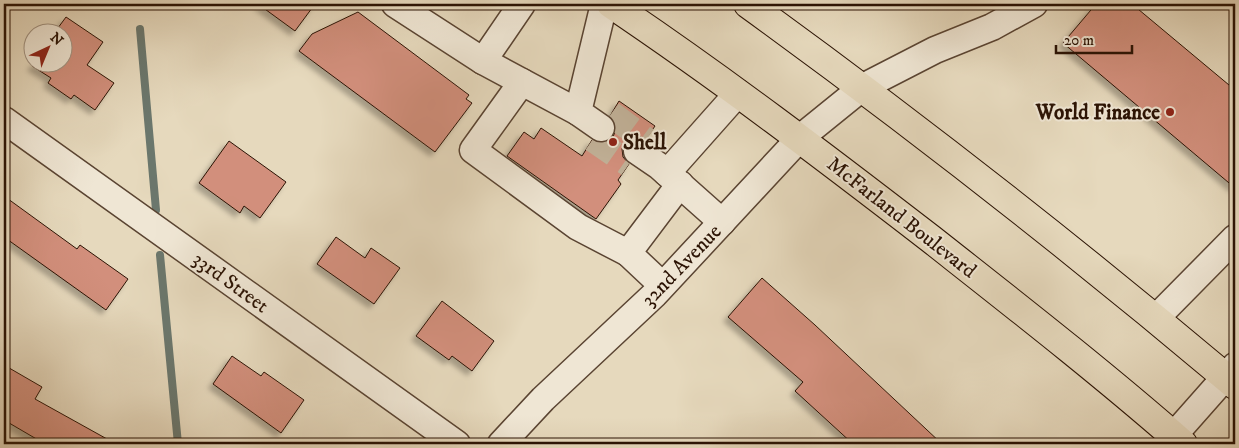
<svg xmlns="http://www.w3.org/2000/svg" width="1239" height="448" font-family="'IM FELL DW Pica',serif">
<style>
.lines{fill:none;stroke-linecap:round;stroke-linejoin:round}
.stream{stroke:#6b776d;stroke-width:8}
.building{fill:#d28f7b;stroke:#2b1304;filter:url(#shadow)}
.minor-tunnel{stroke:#c1b198;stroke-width:26;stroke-dasharray:26 13;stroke-linecap:butt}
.minor-casing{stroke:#5a4432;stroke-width:29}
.highway-casing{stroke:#2b1304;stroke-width:30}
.minor{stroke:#efe6d4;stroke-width:26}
.highway{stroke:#e6d9bd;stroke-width:28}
.poi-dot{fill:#8f2418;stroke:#efe6d4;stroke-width:2}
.labels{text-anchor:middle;stroke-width:4;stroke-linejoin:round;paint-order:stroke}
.poi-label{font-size:21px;font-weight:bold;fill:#2b1304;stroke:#efe6d4;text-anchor:end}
.street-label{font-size:21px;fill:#2b1304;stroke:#efe6d4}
</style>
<defs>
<filter id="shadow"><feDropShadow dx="-4.5" dy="4.5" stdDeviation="2.5" flood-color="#0004"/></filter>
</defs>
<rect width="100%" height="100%" fill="#e6d9bd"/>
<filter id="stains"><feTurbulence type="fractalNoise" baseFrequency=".004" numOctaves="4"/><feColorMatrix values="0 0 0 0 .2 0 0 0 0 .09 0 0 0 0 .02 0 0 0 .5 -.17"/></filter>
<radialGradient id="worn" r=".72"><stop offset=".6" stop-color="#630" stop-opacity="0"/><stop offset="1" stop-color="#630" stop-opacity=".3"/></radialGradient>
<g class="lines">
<!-- stream -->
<g class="stream">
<polyline points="140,29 156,210"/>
<polyline points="160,255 178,444"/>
</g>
</g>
<!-- building -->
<g class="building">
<polygon points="258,4 315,4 295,31"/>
<polygon points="1096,4 1132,4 1235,90 1235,188 1063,43"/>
<polygon points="358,12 469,95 466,99 472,103 435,152 299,51 312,34"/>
<polygon points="66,17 103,42 87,65 114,83 95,110 74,95 71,99 48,83 51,78 32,66 35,62 62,62 62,32 55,32"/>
<polygon points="619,101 655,126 646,139 638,136 630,138 624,143 622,149 623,157 629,164 618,180 621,184 596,219 507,156 524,132 534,139 541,128 582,156 592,140 600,143 607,142 613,137 616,129 614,121 610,116"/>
<polygon points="229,141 286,182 260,218 244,206 240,213 199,183"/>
<polygon points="4,196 77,249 80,245 128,279 106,310 4,237"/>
<polygon points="336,237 365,258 371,248 400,268 374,304 317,264"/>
<polygon points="762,278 815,325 942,444 853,444 795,391 803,382 728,317"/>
<polygon points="442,301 494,341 472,371 452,356 449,360 416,336"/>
<polygon points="232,356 261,376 264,372 304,400 281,433 213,384"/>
<polygon points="4,365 42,387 35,399 116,444 45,444 4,420"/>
</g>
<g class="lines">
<!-- minor-tunnel -->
<g class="minor-tunnel">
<polyline points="611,114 646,140"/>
<polyline points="593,139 629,164"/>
</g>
<!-- minor casing -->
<g class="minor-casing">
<g id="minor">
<polyline points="395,4 483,61 578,112"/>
<polyline points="483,61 522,4"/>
<polyline points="522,82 473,150 578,227 628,253"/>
<polyline points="4,120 457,444"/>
<polyline points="601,128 578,112 604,4"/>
<polyline points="637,151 659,166 722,222"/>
<polyline points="667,173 738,93"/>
<polyline points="662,285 628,253 680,184"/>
<polyline points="1156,318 1235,238"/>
<polyline points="501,444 543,399 655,294 800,138 863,87 935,50 992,27 1034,4"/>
<polyline points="1166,444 1235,366"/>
</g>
</g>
<!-- highway casing -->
<g class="highway-casing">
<g id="highway">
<path d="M611 4C721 78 826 158 931 239 1016 306 1102 373 1183 444"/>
<path d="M748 4C915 125 1077 252 1235 385"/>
</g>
</g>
<!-- minor -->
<use href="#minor" class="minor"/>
<!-- highway -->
<use href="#highway" class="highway"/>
</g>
<!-- markers -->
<g class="poi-dot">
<circle cx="1170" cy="112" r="5"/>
<circle cx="613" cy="142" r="5"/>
</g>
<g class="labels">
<!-- poi labels -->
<g class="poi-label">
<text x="1160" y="119">World Finance</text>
<text x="623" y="149" text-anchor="start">Shell</text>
</g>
<!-- street labels -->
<g class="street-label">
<text transform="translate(902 217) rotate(38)" y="7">McFarland Boulevard</text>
<text transform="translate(681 265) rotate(-46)" y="7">32nd Avenue</text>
<text transform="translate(231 282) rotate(36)" y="7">33rd Street</text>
</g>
</g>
<!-- margin -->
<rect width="1239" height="448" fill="none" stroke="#e6d9bd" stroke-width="20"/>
<rect x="5" y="5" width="1229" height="438" fill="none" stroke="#2b1304" stroke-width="2.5"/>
<rect x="10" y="10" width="1219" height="428" fill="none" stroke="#2b1304"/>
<!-- north arrow -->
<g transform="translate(48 48) rotate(44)"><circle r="24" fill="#efe6d4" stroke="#a19281"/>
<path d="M0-4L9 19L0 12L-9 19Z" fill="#8f2418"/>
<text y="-8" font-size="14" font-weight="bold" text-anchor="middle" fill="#2b1304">N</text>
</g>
<!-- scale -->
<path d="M1056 45v8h76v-8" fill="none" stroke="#2b1304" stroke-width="2.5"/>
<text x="1064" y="45" font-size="15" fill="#2b1304" stroke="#efe6d4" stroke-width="4" paint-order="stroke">20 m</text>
<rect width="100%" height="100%" filter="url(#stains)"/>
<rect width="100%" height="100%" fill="url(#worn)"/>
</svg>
